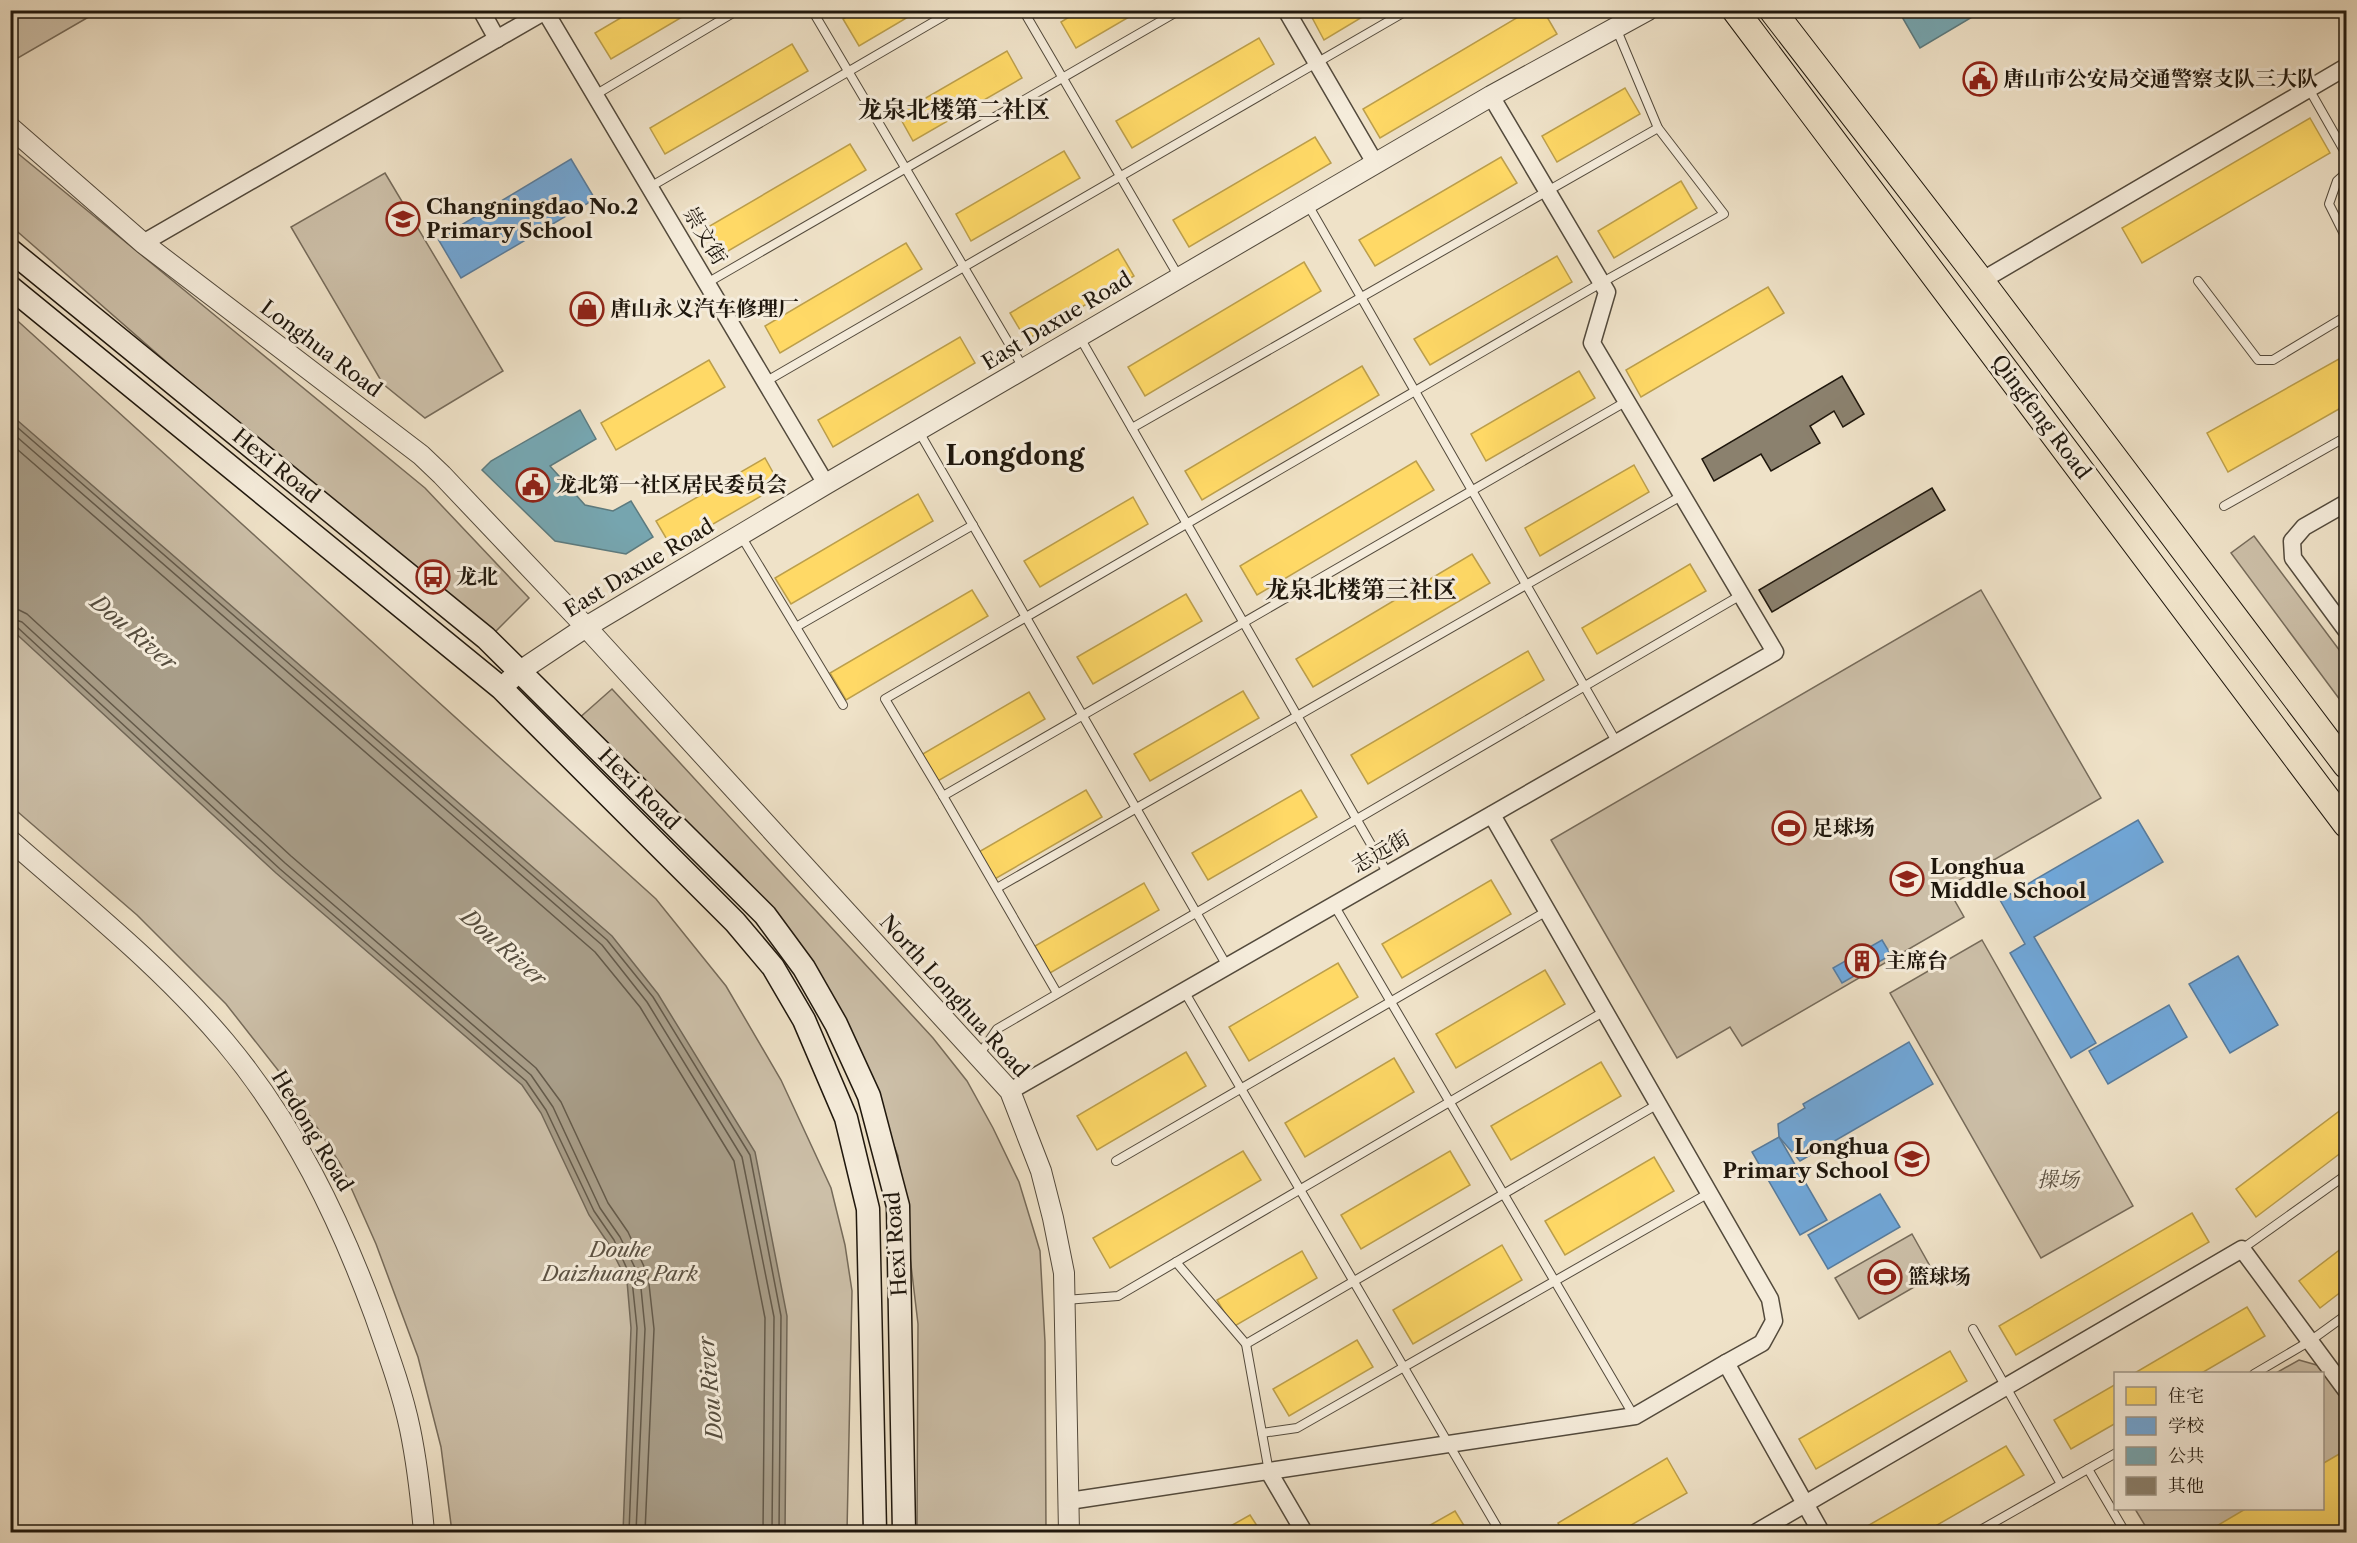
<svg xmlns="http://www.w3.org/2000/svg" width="2357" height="1543" font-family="'Libre Caslon Text','Noto Serif SC',serif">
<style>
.green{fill:#ccbfa8;stroke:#766b5a;stroke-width:1.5}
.water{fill:#a89d88;stroke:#716757;stroke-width:1.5}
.homes{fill:#ffd966;stroke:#bc9f4b;stroke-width:1.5}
.schools{fill:#6fa8dc;stroke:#577c9e;stroke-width:1.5}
.public{fill:#76a5af;stroke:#5c7a7e;stroke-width:1.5}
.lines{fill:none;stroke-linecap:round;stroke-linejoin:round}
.shore{stroke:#645a4a;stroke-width:1.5}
.building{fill:#8b816e;stroke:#1f170d;stroke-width:1.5}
.service-casing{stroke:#534a3c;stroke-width:10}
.minor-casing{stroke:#534a3c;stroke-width:19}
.tertiary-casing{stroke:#534a3c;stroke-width:22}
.secondary-casing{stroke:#1f170d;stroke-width:25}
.primary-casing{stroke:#1f170d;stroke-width:28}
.service{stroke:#f5ecdb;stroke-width:8}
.minor{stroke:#f5ecdb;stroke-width:16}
.tertiary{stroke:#f5ecdb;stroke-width:20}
.secondary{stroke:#f5ecdb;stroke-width:22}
.primary{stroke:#efe2c8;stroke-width:26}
.labels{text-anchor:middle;stroke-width:6;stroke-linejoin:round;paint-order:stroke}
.poi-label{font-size:21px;font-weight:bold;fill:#1f170d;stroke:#f5ecdb;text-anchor:start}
.street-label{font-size:21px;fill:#1f170d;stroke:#f5ecdb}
.park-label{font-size:21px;font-style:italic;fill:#5c5243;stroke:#f5ecdb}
.water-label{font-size:22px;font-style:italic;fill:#564d3e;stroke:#f5ecdb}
.quarter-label{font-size:24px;font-weight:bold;fill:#1f170d;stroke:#f5ecdb}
.district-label{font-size:27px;font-weight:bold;fill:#1f170d;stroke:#f5ecdb}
</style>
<rect width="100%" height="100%" fill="#efe2c8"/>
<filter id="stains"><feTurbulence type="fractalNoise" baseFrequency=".00333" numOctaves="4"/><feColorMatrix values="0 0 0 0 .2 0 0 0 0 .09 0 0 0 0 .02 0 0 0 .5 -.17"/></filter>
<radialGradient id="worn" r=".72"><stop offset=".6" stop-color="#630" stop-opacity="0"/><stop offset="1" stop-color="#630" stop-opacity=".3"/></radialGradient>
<!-- green -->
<g class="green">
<polygon points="11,10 99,10 99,11 11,62"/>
<polygon points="10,147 425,488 529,598 493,634 480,636 11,226"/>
<polygon points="385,173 503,371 425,418 383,384 291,227"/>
<polygon points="10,314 656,899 726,986 781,1080 831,1188 845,1245 852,1291 847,1532 452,1532 441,1447 418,1357 376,1244 341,1165 292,1088 226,1004 137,915 11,806"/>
<polygon points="2254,536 2346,659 2346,708 2231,553"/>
<polygon points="1981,590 2101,798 1947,887 1964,917 1742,1046 1730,1027 1677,1058 1551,840"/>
<polygon points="612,689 933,1038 967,1081 993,1128 1019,1182 1040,1251 1045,1342 1046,1532 917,1532 918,1324 898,1156 845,1020 799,942 740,873 577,720"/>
<polygon points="1982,940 2133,1206 2041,1258 1890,993"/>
<polygon points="1912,1234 1935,1275 1859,1319 1835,1278"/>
<polygon points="2299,1360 2320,1366 2346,1403 2346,1532 2149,1532 2135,1509 2322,1508 2322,1374 2276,1373"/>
</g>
<!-- water -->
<polygon class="water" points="10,414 612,936 658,994 755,1152 787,1316 785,1532 623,1532 631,1328 627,1281 608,1243 589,1215 541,1113 522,1085 276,873 11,629"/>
<!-- homes -->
<g class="homes">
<polygon points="634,10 694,10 611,59 595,33"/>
<polygon points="858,10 920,10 859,46 843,19"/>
<polygon points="1080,10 1141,10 1076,48 1061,22"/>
<polygon points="1308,10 1374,10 1324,40"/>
<polygon points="1530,10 1543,10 1557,34 1380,138 1363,109"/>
<polygon points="1259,38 1274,64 1132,148 1116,121"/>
<polygon points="792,44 808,71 665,154 650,128"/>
<polygon points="1007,51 1022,78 913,141 898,114"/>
<polygon points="1625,88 1640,114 1557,162 1542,136"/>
<polygon points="2310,118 2330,153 2142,263 2122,228"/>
<polygon points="1315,137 1331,163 1189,247 1173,220"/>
<polygon points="850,144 866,170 723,254 708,227"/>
<polygon points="1064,151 1080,178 971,241 956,214"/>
<polygon points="1501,157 1517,183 1375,266 1359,240"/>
<polygon points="1681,181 1697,208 1614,258 1598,231"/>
<polygon points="906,243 922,269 780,353 765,326"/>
<polygon points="1118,249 1134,276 1026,340 1010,313"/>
<polygon points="1557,256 1572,282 1430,365 1414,339"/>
<polygon points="1304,262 1321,291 1145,396 1128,367"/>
<polygon points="1768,287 1784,313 1641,397 1626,370"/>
<polygon points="960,337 975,363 833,447 818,420"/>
<polygon points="2346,355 2346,405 2228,472 2207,433"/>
<polygon points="709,360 725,387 616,450 601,423"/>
<polygon points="1362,366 1379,395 1202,500 1185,471"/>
<polygon points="1579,371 1595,398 1486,461 1471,434"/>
<polygon points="765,458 780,485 672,548 656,521"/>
<polygon points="1416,461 1434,490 1257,595 1240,566"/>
<polygon points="1634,465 1649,492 1540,556 1525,528"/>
<polygon points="918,494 933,521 791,604 775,578"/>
<polygon points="1133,497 1148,524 1040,587 1024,561"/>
<polygon points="1472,554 1490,583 1313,687 1296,659"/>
<polygon points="1690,564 1706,591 1597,654 1582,628"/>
<polygon points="972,590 988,616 846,700 830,673"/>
<polygon points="1186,594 1202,621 1093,684 1077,657"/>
<polygon points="1528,651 1544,680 1368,784 1351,755"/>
<polygon points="1243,691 1259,718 1150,781 1134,754"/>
<polygon points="1029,692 1045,719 936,782 921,755"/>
<polygon points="1086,790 1102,817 993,880 977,853"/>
<polygon points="1301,790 1317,817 1208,880 1192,853"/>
<polygon points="1491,880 1511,914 1402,978 1382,944"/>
<polygon points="1144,883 1159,910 1050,973 1035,946"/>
<polygon points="1338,963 1358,997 1249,1061 1229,1027"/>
<polygon points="1545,970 1565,1004 1456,1068 1436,1034"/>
<polygon points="1186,1052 1206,1086 1097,1150 1077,1116"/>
<polygon points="1394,1058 1414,1092 1305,1157 1285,1123"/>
<polygon points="1601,1062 1621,1096 1511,1160 1491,1126"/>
<polygon points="2346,1106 2346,1149 2256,1217 2236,1189"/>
<polygon points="1243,1151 1261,1180 1110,1268 1093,1238"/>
<polygon points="1450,1151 1470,1185 1361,1249 1341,1215"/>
<polygon points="1654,1157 1674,1191 1565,1255 1545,1221"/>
<polygon points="2192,1213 2209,1242 2016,1355 1999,1326"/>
<polygon points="1502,1245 1522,1280 1413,1344 1393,1310"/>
<polygon points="2346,1245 2346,1288 2320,1308 2299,1281"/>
<polygon points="1302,1251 1317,1278 1233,1327 1217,1300"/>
<polygon points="2247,1307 2265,1336 2200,1374 2133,1374"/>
<polygon points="1357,1340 1373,1367 1289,1416 1273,1389"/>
<polygon points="1950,1351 1967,1381 1816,1469 1799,1439"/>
<polygon points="2116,1384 2116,1423 2071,1449 2054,1420"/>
<polygon points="2006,1446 2024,1475 1925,1532 1857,1532"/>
<polygon points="2346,1450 2346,1524 2331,1532 2218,1532 2215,1527 2247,1508 2322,1508 2322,1464"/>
<polygon points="1667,1458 1687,1493 1619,1532 1563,1532 1558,1523"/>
<polygon points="1455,1511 1468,1532 1418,1532"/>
<polygon points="1250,1515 1261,1532 1220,1532"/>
</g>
<!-- schools -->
<g class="schools">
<polygon points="571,159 595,199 461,278 438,239"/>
<polygon points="2138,820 2163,862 2034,937 2096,1043 2071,1058 2010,953 2025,944 2000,900"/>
<polygon points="1882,940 1891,955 1842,983 1833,968"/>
<polygon points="2238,956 2278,1025 2230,1053 2189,984"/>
<polygon points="2169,1005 2187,1037 2108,1084 2089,1051"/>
<polygon points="1909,1042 1933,1084 1800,1161 1779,1137 1778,1124 1805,1108 1803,1104"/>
<polygon points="1779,1137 1827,1220 1800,1235 1752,1152"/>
<polygon points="1880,1194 1900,1227 1828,1269 1808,1235"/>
</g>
<!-- public -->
<g class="public">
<polygon points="1898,10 1984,10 1920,48"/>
<polygon points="580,410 596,439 550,466 585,505 613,511 631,501 653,537 626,554 555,541 482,470 491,461"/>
</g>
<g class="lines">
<!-- shore -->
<g class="shore">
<polyline points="10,421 607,940 653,997 750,1155 781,1316 779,1532"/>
<polyline points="10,431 602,945 647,1002 742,1157 774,1317 772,1532"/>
<polyline points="10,443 595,952 640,1007 734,1161 765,1318 763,1532"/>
<polyline points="10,609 19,610 27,614 291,856 536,1068 561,1102 608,1203 628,1232 648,1275 654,1329 645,1532"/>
<polyline points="10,618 22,622 285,863 531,1075 553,1107 600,1208 620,1237 640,1278 645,1329 636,1532"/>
<polyline points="10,625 17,627 280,869 526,1081 546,1110 594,1211 614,1240 632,1280 637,1328 629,1532"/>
</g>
</g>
<!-- building -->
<g class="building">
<polygon points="1842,376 1864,414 1843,427 1834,411 1810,426 1820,443 1771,471 1761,454 1714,481 1702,459"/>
<polygon points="1932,488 1945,510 1772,612 1759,590"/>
</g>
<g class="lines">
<!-- service casing -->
<g class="service-casing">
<g id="service">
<polyline points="812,10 1024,369"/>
<polyline points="1023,10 1179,277"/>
<polyline points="2309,89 2346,154"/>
<polyline points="595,95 738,10"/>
<polyline points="2346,173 2337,181 2329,204 2346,238"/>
<polyline points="650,187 954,10"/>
<polyline points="1307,203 1617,743"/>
<polyline points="2198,281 2258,360 2273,360 2346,316"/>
<polyline points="707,283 1180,10"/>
<polyline points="1079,336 1388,874"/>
<polyline points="765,382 1408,10"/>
<polyline points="1132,428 1658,128"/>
<polyline points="918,430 1227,966"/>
<polyline points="2224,506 2346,437"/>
<polyline points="741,536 843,705"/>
<polyline points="796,627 973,525"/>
<polyline points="943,796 885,699 1601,283 1724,214 1658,128 1616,28"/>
<polyline points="997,888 1683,495"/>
<polyline points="1334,905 1634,1416"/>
<polyline points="1184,991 1500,1532"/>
<polyline points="1057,993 943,796 1627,401"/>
<polyline points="979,1055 997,1029 1741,595"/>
<polyline points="1116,1161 1547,911"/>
<polyline points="2242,1249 2346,1175"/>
<polyline points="1176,1262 1246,1344 1269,1472"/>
<polyline points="1065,1300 1118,1296 1605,1011"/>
<polyline points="1973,1329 2061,1484"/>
<polyline points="1246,1344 1658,1104"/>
<polyline points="2254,1374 2310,1341 2346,1315"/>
<polyline points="1262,1433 1297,1428 1709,1193"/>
<polyline points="2088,1469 2125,1532"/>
<polyline points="1977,1532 2116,1453"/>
</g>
</g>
<!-- minor casing -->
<g class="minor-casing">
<g id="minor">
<polyline points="481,10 497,39"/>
<polyline points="1286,10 1375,163"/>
<polyline points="545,11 826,484"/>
<polyline points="143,243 547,10"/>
<polyline points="1981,281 2346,67"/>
<polyline points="2346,503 2304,527 2292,541 2293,558 2346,630"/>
<polyline points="1492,815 1770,1299 1774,1321 1762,1343 1726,1363 1821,1532"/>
<polyline points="1010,1091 1775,652 1592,343 1607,292 1491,96"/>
<polyline points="1269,1472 1304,1532"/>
<polyline points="1069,1501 1635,1416 1726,1363"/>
<polyline points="1757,1532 2242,1249 2346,1390"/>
</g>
</g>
<!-- tertiary casing -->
<g class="tertiary-casing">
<g id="tertiary">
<polyline points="10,127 143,243 421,455 442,475 586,627 1010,1091 1041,1171 1053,1218 1064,1273 1069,1532"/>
<polyline points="501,688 520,671 586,627 826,484 1491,96 1648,10"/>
<path d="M10 840C84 905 162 967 225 1042 293 1123 339 1218 375 1316 388 1353 402 1391 410 1429 417 1463 421 1498 424 1532"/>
</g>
</g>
<!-- secondary casing -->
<g class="secondary-casing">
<g id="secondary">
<polyline points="10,250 486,638 765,915 804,968 836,1024 869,1096 898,1206 904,1532"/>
<polyline points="10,287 501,688 735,922 773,967 804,1020 846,1118 868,1209 875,1532"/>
</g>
</g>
<!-- primary casing -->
<g class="primary-casing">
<g id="primary">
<polyline points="1735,10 2346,824"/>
<polyline points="1772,10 1981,281 2346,765"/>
</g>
</g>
<!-- service -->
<use href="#service" class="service"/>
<!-- minor -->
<use href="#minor" class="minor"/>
<!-- tertiary -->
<use href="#tertiary" class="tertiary"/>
<!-- secondary -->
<use href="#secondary" class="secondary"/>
<!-- primary -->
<use href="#primary" class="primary"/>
</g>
<!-- icons -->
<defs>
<g id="civic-ring" transform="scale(1.725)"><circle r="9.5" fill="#f5ecdb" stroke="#8f2418" stroke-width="1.5"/><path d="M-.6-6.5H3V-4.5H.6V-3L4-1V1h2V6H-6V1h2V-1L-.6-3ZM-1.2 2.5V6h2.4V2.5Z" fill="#8f2418"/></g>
<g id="school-ring" transform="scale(1.725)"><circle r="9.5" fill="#f5ecdb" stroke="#8f2418" stroke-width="1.5"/><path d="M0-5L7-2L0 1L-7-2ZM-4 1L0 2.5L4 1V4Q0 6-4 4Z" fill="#8f2418"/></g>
<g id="shop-ring" transform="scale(1.725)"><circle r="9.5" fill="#f5ecdb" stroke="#8f2418" stroke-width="1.5"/><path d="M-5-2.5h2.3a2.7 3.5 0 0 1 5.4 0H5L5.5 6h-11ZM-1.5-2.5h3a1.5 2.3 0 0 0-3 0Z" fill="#8f2418"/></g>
<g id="bus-ring" transform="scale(1.725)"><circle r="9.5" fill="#f5ecdb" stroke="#8f2418" stroke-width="1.5"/><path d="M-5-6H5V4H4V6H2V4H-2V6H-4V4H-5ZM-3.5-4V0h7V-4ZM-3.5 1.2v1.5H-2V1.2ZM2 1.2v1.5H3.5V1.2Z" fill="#8f2418"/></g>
<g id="stadium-ring" transform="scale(1.725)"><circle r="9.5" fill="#f5ecdb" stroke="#8f2418" stroke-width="1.5"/><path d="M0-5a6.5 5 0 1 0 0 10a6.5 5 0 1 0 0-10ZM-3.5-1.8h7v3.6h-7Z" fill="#8f2418"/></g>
<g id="building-ring" transform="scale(1.725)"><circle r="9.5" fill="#f5ecdb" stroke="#8f2418" stroke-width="1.5"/><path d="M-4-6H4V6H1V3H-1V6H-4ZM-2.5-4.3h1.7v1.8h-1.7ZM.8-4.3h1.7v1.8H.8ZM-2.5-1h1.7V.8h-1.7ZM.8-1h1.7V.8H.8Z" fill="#8f2418"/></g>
</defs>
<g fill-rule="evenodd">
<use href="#civic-ring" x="1980" y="79"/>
<use href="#school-ring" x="403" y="219"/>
<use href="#shop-ring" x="587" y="309"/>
<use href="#civic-ring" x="533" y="485"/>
<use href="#bus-ring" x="433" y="577"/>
<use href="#stadium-ring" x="1789" y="828"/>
<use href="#school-ring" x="1907" y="879"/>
<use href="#building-ring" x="1862" y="961"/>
<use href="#school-ring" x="1912" y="1159"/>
<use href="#stadium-ring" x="1885" y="1277"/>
</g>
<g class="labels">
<!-- poi labels -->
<g class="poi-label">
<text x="2003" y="86">唐山市公安局交通警察支队三大队</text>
<text x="426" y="214">Changningdao No.2<tspan x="426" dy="24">Primary School</tspan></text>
<text x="610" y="316">唐山永义汽车修理厂</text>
<text x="556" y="492">龙北第一社区居民委员会</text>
<text x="456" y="584">龙北</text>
<text x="1812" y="835">足球场</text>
<text x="1930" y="874">Longhua<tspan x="1930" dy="24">Middle School</tspan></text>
<text x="1885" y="968">主席台</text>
<text x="1889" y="1154" text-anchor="end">Longhua<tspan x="1889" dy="24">Primary School</tspan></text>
<text x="1908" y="1284">篮球场</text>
</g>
<!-- street labels -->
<g class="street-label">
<text transform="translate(705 236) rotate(59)" y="7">崇文街</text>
<text transform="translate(1057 321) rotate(-31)" y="7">East Daxue Road</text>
<text transform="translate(321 349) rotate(37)" y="7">Longhua Road</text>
<text transform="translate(2041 417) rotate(53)" y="7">Qingfeng Road</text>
<text transform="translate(276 466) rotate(39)" y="7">Hexi Road</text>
<text transform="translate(639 568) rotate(-31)" y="7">East Daxue Road</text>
<text transform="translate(639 789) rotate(45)" y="7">Hexi Road</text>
<text transform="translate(1381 852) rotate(-30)" y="7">志远街</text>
<text transform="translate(954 996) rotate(48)" y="7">North Longhua Road</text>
<text transform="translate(312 1131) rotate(59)" y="7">Hedong Road</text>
<text transform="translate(896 1244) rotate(-94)" y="7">Hexi Road</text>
</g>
<!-- park labels -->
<g class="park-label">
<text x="2058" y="1187">操场</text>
<text x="620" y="1257">Douhe<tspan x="620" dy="24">Daizhuang Park</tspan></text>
</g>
<!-- water labels -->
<g class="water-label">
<text transform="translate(134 632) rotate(40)" y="8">Dou River</text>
<text transform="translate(504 947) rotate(41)" y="8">Dou River</text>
<text transform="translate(710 1388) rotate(-95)" y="8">Dou River</text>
</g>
<!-- quarter labels -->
<g class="quarter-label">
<text x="954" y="118">龙泉北楼第二社区</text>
<text x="1361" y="598">龙泉北楼第三社区</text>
</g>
<!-- district labels -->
<g class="district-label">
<text x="1015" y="465">Longdong</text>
</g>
</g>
<!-- margin -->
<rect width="2357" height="1543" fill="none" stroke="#efe2c8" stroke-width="36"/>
<rect x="12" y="12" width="2333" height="1519" fill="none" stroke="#1f170d" stroke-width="3"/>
<rect x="18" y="18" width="2321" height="1507" fill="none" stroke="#1f170d" stroke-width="1.5"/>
<!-- legend -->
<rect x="2114" y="1372" width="210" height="138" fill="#f5ecdb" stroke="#9f9789" stroke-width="1.5"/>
<rect x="2126" y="1387" width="30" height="18" fill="#ffd966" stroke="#9f9789" stroke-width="1.5"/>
<text x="2168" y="1402" font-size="18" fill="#1f170d">住宅</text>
<rect x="2126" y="1417" width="30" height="18" fill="#6fa8dc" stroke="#9f9789" stroke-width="1.5"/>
<text x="2168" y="1432" font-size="18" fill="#1f170d">学校</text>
<rect x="2126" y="1447" width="30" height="18" fill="#76a5af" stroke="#9f9789" stroke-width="1.5"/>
<text x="2168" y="1462" font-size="18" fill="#1f170d">公共</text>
<rect x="2126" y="1477" width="30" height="18" fill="#8b816e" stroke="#9f9789" stroke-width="1.5"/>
<text x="2168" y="1492" font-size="18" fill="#1f170d">其他</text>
<rect width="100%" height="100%" filter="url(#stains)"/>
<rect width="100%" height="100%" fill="url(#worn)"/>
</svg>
